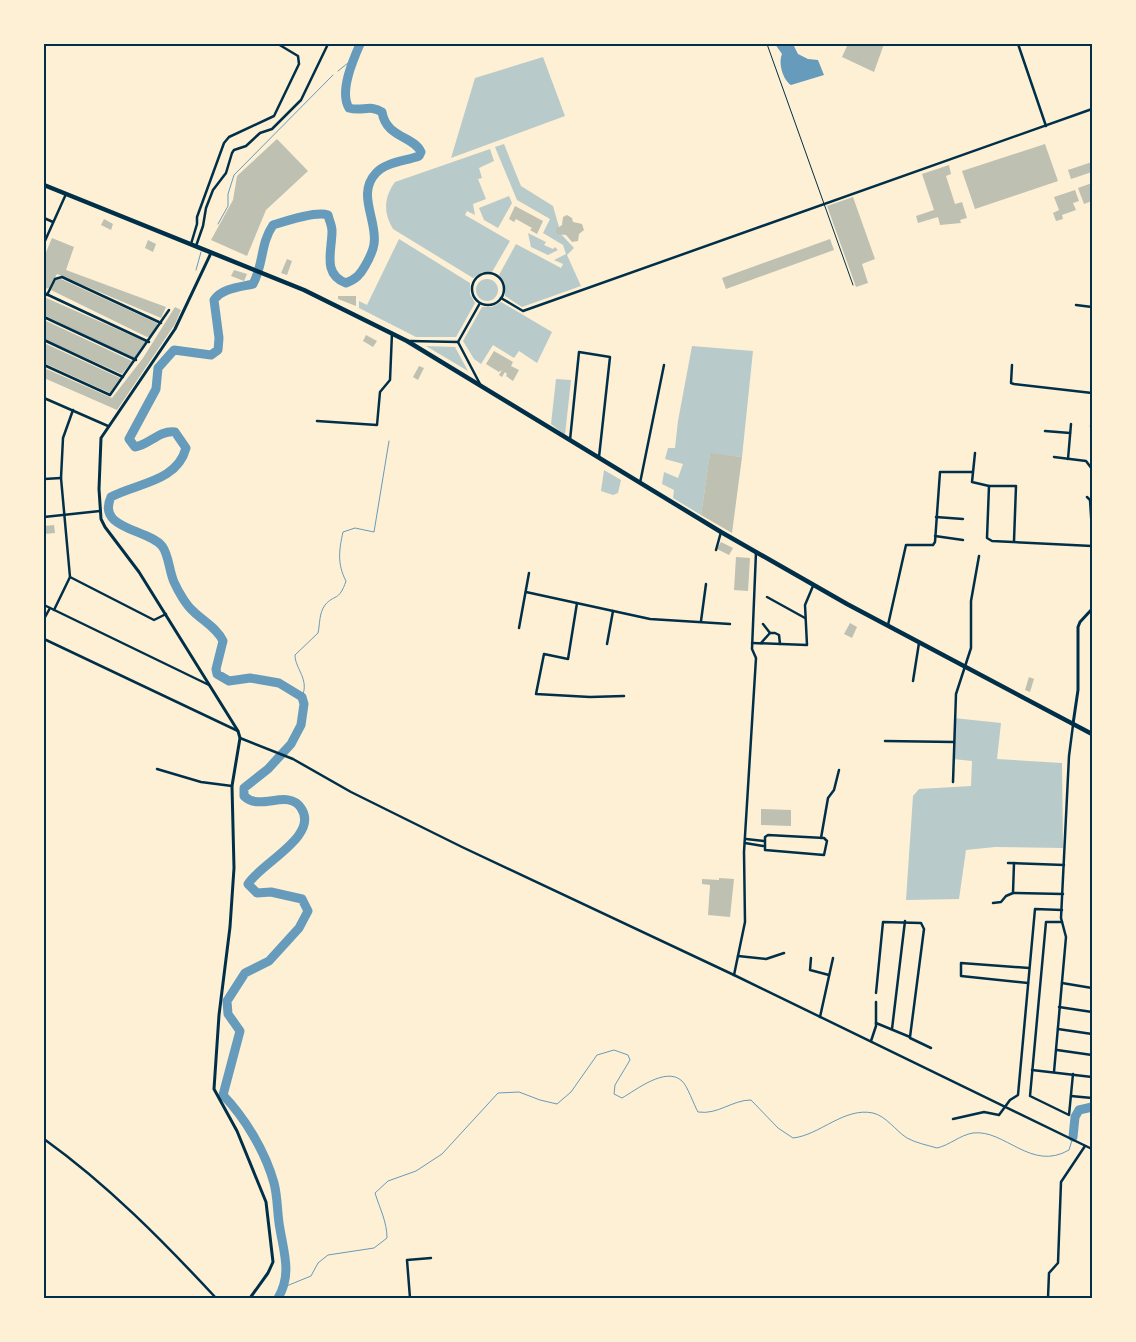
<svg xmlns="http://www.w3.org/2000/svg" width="1136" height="1342" font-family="'Noto Sans',sans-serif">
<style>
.green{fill:#b9caca}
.water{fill:#669bbc}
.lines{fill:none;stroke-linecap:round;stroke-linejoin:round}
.stream{stroke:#669bbc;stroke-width:1}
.river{stroke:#669bbc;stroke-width:9}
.building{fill:#bec0b2}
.service{stroke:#003049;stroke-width:1}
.minor{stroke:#003049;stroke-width:2.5}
.tertiary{stroke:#003049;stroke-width:3}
.primary{stroke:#003049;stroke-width:4.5}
.neatline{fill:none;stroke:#003049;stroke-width:2}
</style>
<rect width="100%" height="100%" fill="#fdf0d5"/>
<!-- green -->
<g class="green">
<polygon points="543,57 565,116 451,158 475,78"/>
<polygon points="504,144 521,186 553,206 561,234 574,248 567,255 581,286 522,307 505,296 505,285 499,275 516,244 561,268 563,264 554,260 566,254 563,245 543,233 550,219 517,200 495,147"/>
<path d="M490 149 494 161 479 168 482 178 478 179 486 199 473 204 475 215 467 211 465 215 510 241 492 272H482L473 278 393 229C383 213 384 197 395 182Z"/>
<polygon points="509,196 512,203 498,228 484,220 479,208"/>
<polygon points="528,233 546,242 544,245 553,249 555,247 558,250 548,255 531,247"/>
<polygon points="399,239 470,283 470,294 475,303 456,337 416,337 359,308 359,301 367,305"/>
<circle cx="487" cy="290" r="11"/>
<polygon points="501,302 552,332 537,363 519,351 514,358 493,345 481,364 474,359 463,341 482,307 492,307"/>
<polygon points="426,346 455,347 468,371"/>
<polygon points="692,346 753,351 742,457 710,454 701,515 673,498 674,490 662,484 664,472 678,478 683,464 665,459 668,448 675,448 678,421"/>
<polygon points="556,379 571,380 565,435 551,424"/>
<polygon points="604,470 621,480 618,493 613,495 601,491"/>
<polygon points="954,718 1001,723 997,759 1062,763 1063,848 995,847 966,850 959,899 906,900 913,796 919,789 971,786 972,761 953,759"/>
</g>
<!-- water -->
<path class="water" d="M775 44H793L798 54 808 59 818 60 824 75 791 85C783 80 778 63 782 54Z"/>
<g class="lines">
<!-- stream -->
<g class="stream">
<polyline points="338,71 353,59"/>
<polyline points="218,224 228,206 228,194 234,175 333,75"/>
<polyline points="196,270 201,252"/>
<path d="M302 697C310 679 295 669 295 655L318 633C320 624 319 613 325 605 334 594 339 602 346 581 337 564 339 550 343 532L355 528 374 532 389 441"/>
<path d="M284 1287 311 1276 318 1263 328 1255 374 1248 387 1238C387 1222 380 1209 375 1193L388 1181 416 1171 442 1154 498 1093 519 1092 540 1100 557 1104 571 1092 597 1055 614 1050 628 1055 630 1060 615 1085 614 1094 622 1098C636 1090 666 1066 682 1081 687 1085 694 1105 698 1112 718 1115 732 1100 751 1100L778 1128 793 1138C820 1135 844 1107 873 1113 886 1116 896 1131 907 1138 916 1143 927 1145 937 1148 950 1145 960 1135 973 1133 1005 1129 1031 1172 1069 1150L1073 1137"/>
</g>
<!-- river -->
<g class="river">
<polyline points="1073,1137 1075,1117 1079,1110 1092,1107"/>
<path d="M278 1298C292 1275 284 1253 280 1229 277 1214 278 1198 274 1183 265 1151 245 1118 223 1095L240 1031 228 1014 227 1001 245 973 269 961 299 928 308 911 302 899 271 892 257 893 248 884C261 863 320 836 301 808 288 788 260 812 244 796V788L268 769 291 744 301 725 304 704 302 697 279 683 250 678 229 681 217 674 216 669 223 641C217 628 203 621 193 611 186 605 178 591 174 582 169 571 169 555 162 546 148 529 96 529 111 497 137 483 177 482 186 448L175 432C159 430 149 445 135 447L129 439 156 389 158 368 174 350 211 355 218 350 219 338 214 300C222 288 240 287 253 284 264 264 260 244 273 225 286 221 316 211 328 215 329 220 332 225 332 231 332 251 322 274 346 283 356 279 360 275 365 266 369 259 373 252 374 244 378 221 356 194 376 173 386 162 406 161 419 156L421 152C414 136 386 138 382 112 370 104 362 112 349 108 339 92 353 60 360 44"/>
</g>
</g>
<!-- building -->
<g class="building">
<polygon points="842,44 884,44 874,72 842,57 847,46"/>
<polygon points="277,139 308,171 266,210 247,256 211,240 233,200 237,176"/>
<polygon points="1045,144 1058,181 975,209 962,171"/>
<polygon points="1092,162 1092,172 1071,179 1068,170"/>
<polygon points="949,165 951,174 946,176 955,204 962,202 967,218 960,220 961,223 940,225 938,217 918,223 916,216 934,210 922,174"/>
<polygon points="1092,183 1092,201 1084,204 1078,188"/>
<polygon points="1075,190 1079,201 1073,203 1076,210 1062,215 1063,219 1056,221 1053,213 1059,210 1054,197"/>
<polygon points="853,197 875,259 862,264 868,283 856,287 827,206"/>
<polygon points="515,206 543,221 537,234 530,230 532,228 516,219 514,222 509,219"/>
<polygon points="567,215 572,218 573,222 582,224 584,230 579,234 578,241 572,242 566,235 557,234 556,229 562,225 563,217"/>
<polygon points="104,219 113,224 111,230 101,225"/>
<polygon points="52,238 74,247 66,270 166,307 161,318 57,274 49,288 44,289 44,257"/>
<polygon points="830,239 834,250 726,289 722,278"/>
<polygon points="148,240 156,244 153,252 145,248"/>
<polygon points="287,259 292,261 287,275 281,273"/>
<polygon points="234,270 247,274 244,281 231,276"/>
<polygon points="61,279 157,323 157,326 151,336 147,337 51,290 56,280"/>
<polygon points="338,296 356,296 356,306 338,299"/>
<polygon points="44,297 146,342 136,360 44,315"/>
<polygon points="175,307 181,310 175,324 117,410 44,378 44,368 112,398 143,358"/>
<polygon points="44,320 132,361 122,374 44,339"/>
<polygon points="366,335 377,341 373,347 363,341"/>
<polygon points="44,343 120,378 110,393 44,363"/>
<polygon points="494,351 513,362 511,366 519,370 513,381 506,376 507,374 505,372 502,377 499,375 502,370 499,372 486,364"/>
<polygon points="419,366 424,368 418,380 413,377"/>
<polygon points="710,453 742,457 732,533 701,515"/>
<polygon points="54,525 55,533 44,534 44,526"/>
<polygon points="721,542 733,548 729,555 717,549"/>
<polygon points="736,557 750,558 748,591 734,590"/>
<polygon points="850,623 857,627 852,638 844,634"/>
<polygon points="1029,677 1034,679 1030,692 1025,690"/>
<polygon points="761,809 791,810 791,826 761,825"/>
<polygon points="719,878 734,879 730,917 708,915 710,885 702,884 702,879 719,880"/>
</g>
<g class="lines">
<!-- service -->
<polyline class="service" points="767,44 853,285"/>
<!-- minor -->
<g class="minor">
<polyline points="1018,44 1046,126"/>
<polyline points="44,218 53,222"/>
<polyline points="44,243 66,194"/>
<polyline points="191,244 197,224 197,217 224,143 229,137 274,116 299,64 298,56 278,44"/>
<polyline points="196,246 203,226 206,208 213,190 226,173 232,153 234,150 246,146 260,133 272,129 301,100 328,44"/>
<circle cx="488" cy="289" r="16"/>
<polyline points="44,293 149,342"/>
<polyline points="47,295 55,279 62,277 161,323"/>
<polyline points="501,298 523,311 1092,109"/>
<polyline points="1076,305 1092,307"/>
<polyline points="44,317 136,360"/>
<polyline points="44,340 123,377"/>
<polyline points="410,341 458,342"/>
<polyline points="458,342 480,384"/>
<polyline points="458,342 480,303"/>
<polyline points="44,365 110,395 169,310"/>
<polyline points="1012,365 1011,383 1014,384 1092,393"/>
<polyline points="44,398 108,426"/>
<polyline points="317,421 377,425 380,392 390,380 392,333"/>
<polyline points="1091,426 1092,425"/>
<polyline points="1045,431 1070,433"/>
<polyline points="570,440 579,352 610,357 599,457"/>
<polyline points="975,453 972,482 989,486 1016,486 1014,541"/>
<polyline points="1054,457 1086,461 1092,469"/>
<polyline points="1068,459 1071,424"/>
<polyline points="44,479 61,478"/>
<polyline points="640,483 664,365"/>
<polyline points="989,486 987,538 992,541 1092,546"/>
<polyline points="1087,497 1090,500 1092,531"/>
<polyline points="44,517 100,511"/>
<polyline points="936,517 963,519"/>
<polyline points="935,536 963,540"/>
<polyline points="716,550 721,532"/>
<polyline points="70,577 154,620 166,614"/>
<polyline points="526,592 650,619 730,624"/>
<polyline points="767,597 805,618"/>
<polyline points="577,603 568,659 544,654 536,694 590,697 624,696"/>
<polyline points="44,605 209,685"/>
<polyline points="54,610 70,577 61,478 63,438 73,410"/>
<polyline points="44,619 50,608"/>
<polyline points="701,621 706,584"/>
<polyline points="763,624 770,633"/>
<polyline points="888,625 906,545 933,545 935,542 940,472 972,472"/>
<polyline points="519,628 529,573"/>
<polyline points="44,639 238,731"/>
<polyline points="752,643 807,645 805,605 813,586"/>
<polyline points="761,643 770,633 775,633 779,635 780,644"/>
<polyline points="607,644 613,611"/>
<polyline points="913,681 919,643"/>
<polyline points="240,738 293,759 351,792 462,847 734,975 1092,1149"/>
<polyline points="885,741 954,742"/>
<polyline points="157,769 201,782 232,786"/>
<polyline points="953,782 956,694 971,648 971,601 979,556"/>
<polygon points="768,835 824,838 827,841 824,855 765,850 765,837"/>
<polyline points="821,838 828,798 834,790 839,770"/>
<polyline points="746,839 764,841"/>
<polyline points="745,843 763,846"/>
<polyline points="1008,863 1064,865"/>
<polyline points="1013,893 1014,863"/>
<polyline points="993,903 1001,902 1006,896 1013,893 1063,894"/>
<polyline points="1062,922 1046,922 1030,1096 1069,1115 1073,1074"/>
<polyline points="738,956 766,959 784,953"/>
<polyline points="811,958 810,970 829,975"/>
<polyline points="734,975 745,922 744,852 756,658 752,649 756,552"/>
<polyline points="1028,983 961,976 961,963 1029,968"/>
<polyline points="1062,983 1092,988"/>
<polyline points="1059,1007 1092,1012"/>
<polyline points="820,1017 833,958"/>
<polyline points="876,1023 910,1037 924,929 921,923 883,922 876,993"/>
<polyline points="892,1029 905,921"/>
<polyline points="1058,1029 1092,1034"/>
<polyline points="910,1038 931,1048"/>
<polyline points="871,1041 876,1026 876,1002"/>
<polyline points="1057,1050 1092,1055"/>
<polyline points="1032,1070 1092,1077"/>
<polyline points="1054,1072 1066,937 1061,918 1069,756 1073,725"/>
<polyline points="1071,1096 1092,1098"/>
<polyline points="953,1119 984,1112 999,1115 1010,1100 1018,1095 1035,909 1062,910"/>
<path d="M44 1139C108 1185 163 1241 216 1298"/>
<polyline points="410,1298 407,1260 431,1258"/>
<polyline points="1048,1298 1049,1273 1058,1263 1061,1182 1085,1146"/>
</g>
<!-- tertiary -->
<g class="tertiary">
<polyline points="211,253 175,329 101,438 99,489 101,519 105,527 139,572 238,731 240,738 232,786 234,868 230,927 219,1015 214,1089 237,1131 266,1202 273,1262 268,1273 250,1298"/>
<polyline points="1073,724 1078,690 1078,627 1080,622 1092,609"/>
</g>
<!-- primary -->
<polyline class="primary" points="44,185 304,290 407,341 721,532 847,604 1092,734"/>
</g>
<!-- border -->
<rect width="1136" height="1342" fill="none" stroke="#fdf0d5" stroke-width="90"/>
<rect x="45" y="45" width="1046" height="1252" class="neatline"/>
</svg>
